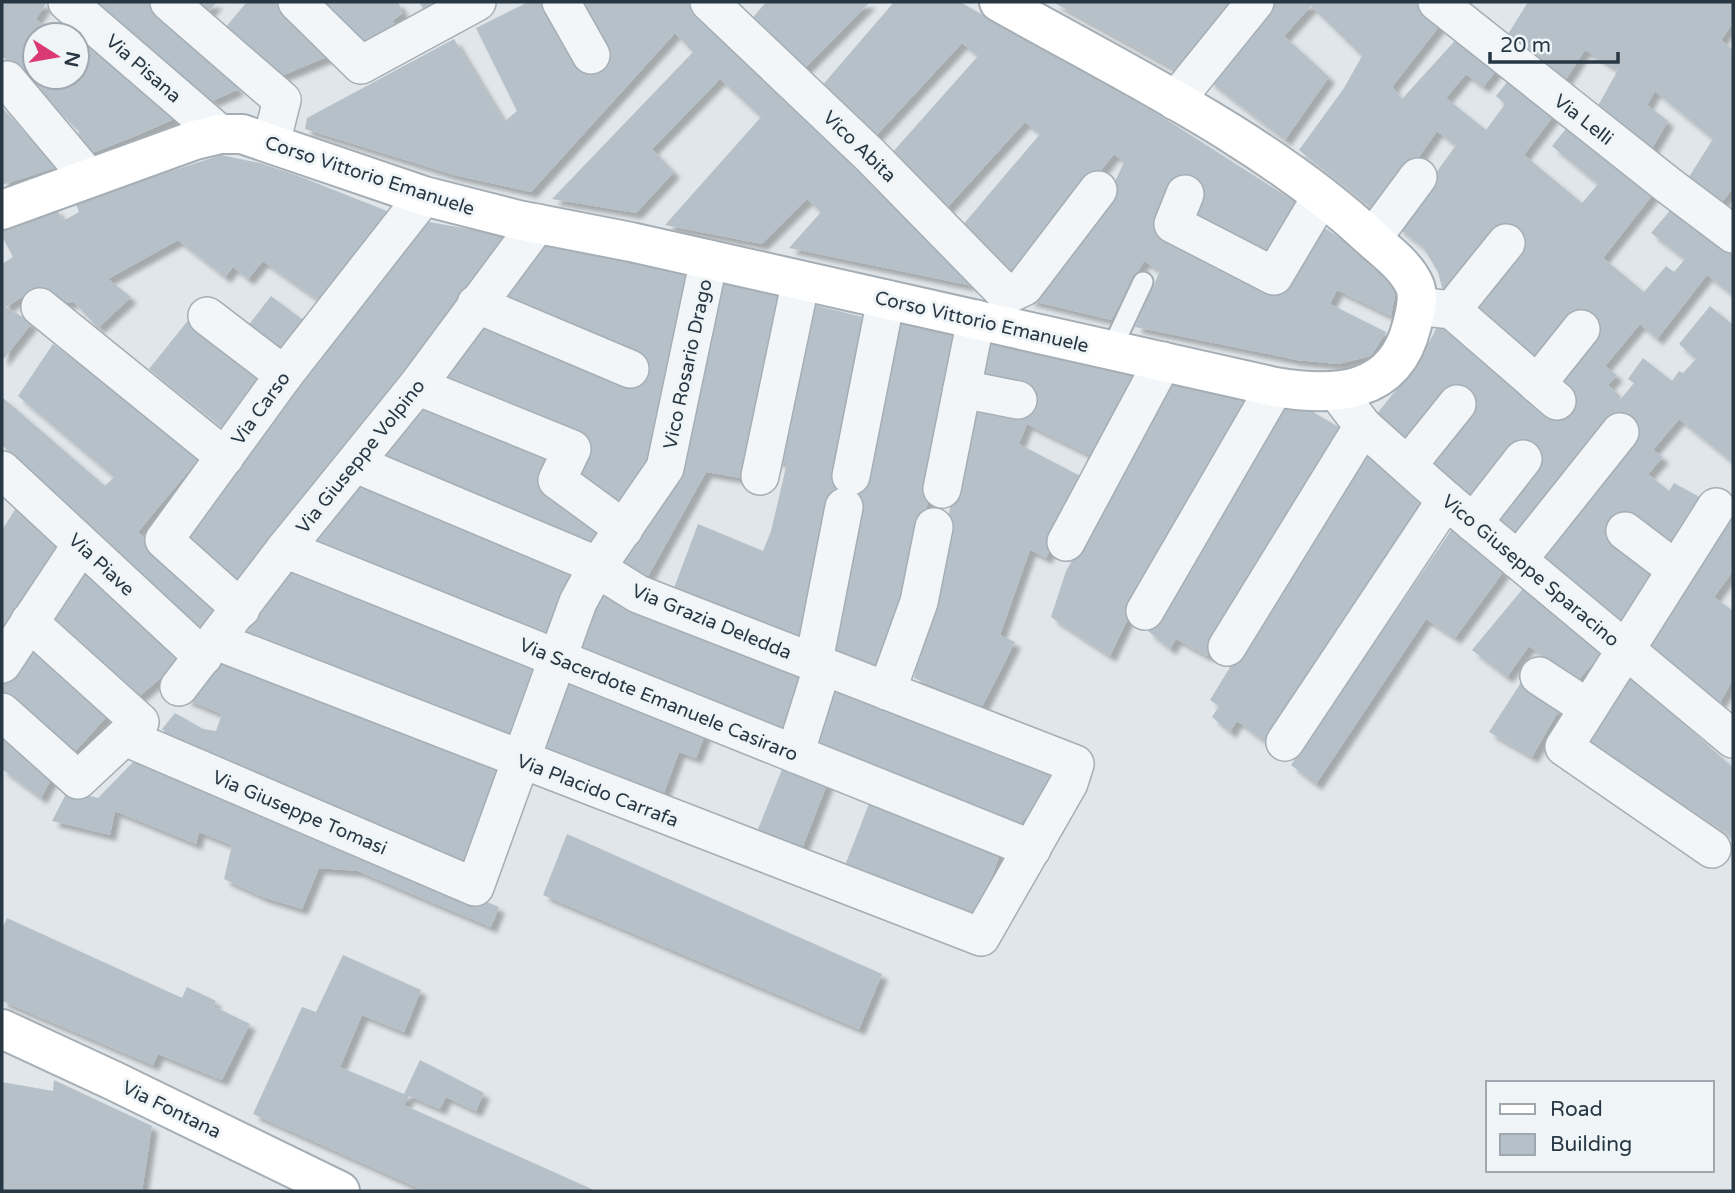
<svg xmlns="http://www.w3.org/2000/svg" width="1735" height="1193" font-family="'Varela Round',sans-serif">
<style>
.building{fill:#b6c0c8;fill-rule:evenodd;filter:url(#shadow)}
.lines{fill:none;stroke-linecap:round;stroke-linejoin:round}
.lane-casing{stroke:#a5aeb5;stroke-width:23}
.street-casing{stroke:#a5aeb5;stroke-width:40}
.secondary-casing{stroke:#a5aeb5;stroke-width:42}
.lane{stroke:#f3f6f8;stroke-width:19}
.street{stroke:#f3f6f8;stroke-width:37}
.secondary{stroke:#fff;stroke-width:38}
.labels{text-anchor:middle;stroke-width:6;stroke-linejoin:round;paint-order:stroke}
.street-label{font-size:19px;fill:#273743;stroke:#eff4f7}
</style>
<defs>
<filter id="shadow"><feDropShadow dx="6" dy="6" stdDeviation="2" flood-color="#0004"/></filter>
</defs>
<rect width="100%" height="100%" fill="#e0e6ea"/>
<!-- building -->
<g class="building">
<path d="M2 2H47L36 19 52 33 66 18 186 114 133 137 87 155 76 143 79 131 2 56ZM35 35H77V77H35Z"/>
<polygon points="91,2 148,2 239,89 212,101 153,60"/>
<polygon points="193,2 217,2 206,14"/>
<polygon points="247,2 275,2 334,54 281,76 224,29"/>
<polygon points="318,2 398,2 403,13 392,21 397,26 360,44"/>
<polygon points="419,2 438,2 424,10"/>
<polygon points="528,2 544,2 589,77 605,60 574,2 690,2 767,76 973,286 789,248 821,212 807,199 762,244 665,225 761,117 720,79 652,149 674,172 636,213 552,199 693,52 675,33 531,192 454,175 305,129 307,118 454,39 504,122 517,111 476,28"/>
<polygon points="766,2 870,2 802,71 750,21"/>
<polygon points="894,2 960,2 1156,113 1300,205 1268,261 1185,218 1199,182 1183,177 1160,229 1205,257 1279,293 1320,225 1367,256 1397,285 1391,316 1337,290 1330,304 1386,332 1371,356 1338,364 1297,360 1135,327 1160,271 1144,261 1111,320 1028,300 1103,208 1124,162 1114,154 1016,278 962,226 1040,134 1025,122 945,210 891,154 978,56 962,43 873,139 820,88"/>
<polygon points="1053,2 1231,2 1178,71"/>
<polygon points="1272,2 1422,2 1444,20 1392,87 1402,99 1461,34 1501,65 1483,87 1466,74 1446,98 1486,130 1505,104 1496,96 1512,76 1557,111 1524,155 1582,203 1598,184 1552,146 1573,120 1658,188 1603,258 1644,292 1666,266 1674,272 1685,259 1651,233 1679,200 1733,245 1733,295 1707,275 1657,339 1640,324 1605,366 1617,375 1608,385 1616,392 1614,395 1620,400 1634,383 1628,379 1643,358 1672,381 1679,371 1683,373 1696,359 1679,344 1710,306 1733,325 1733,457 1731,461 1679,419 1653,450 1663,457 1648,474 1669,491 1674,483 1701,498 1671,550 1621,510 1603,532 1654,569 1621,621 1541,554 1641,427 1622,412 1521,540 1427,462 1474,404 1455,386 1410,442 1376,415 1420,360 1441,319 1557,415 1573,392 1555,377 1600,322 1585,310 1540,366 1469,307 1526,237 1510,224 1454,293 1443,291 1438,272 1423,247 1397,227 1456,145 1437,131 1379,214 1299,150 1344,88 1362,56 1311,6 1284,36 1329,77 1285,140 1208,80"/>
<polygon points="1528,2 1733,2 1733,23 1721,40 1733,50 1733,188 1719,206 1687,180 1713,139 1655,91 1647,105 1668,121 1650,152 1595,111 1618,70 1585,50 1561,87 1505,39"/>
<polygon points="2,94 9,102 2,107 25,133 61,166 2,185"/>
<polygon points="221,155 260,163 296,175 397,215 348,279 339,272 318,300 263,261 248,279 233,267 225,277 178,240 108,279 131,297 98,328 74,302 61,303 38,287 6,307 32,323 2,361 2,264 13,257 2,236 2,231 56,208 63,221 79,212 75,202"/>
<polygon points="418,220 508,236 443,326 348,441 233,588 176,541"/>
<polygon points="545,242 697,278 656,462 620,515 567,480 586,443 437,383 480,324 642,370 644,356 499,301"/>
<polygon points="718,281 783,293 741,478 706,472 647,578 610,565"/>
<polygon points="271,296 311,326 284,362 244,331"/>
<polygon points="810,304 871,319 854,407 803,637 674,588 698,524 763,551 771,531 787,463 776,461"/>
<polygon points="190,318 266,379 226,430 149,369"/>
<polygon points="896,322 961,335 908,601 881,667 831,651 860,493"/>
<polygon points="984,340 1142,378 1098,459 1027,424 1019,444 1084,478 1046,558 1030,550 1000,635 1015,642 982,707 914,678 972,404 1031,414 1039,394 977,380"/>
<polygon points="53,344 201,456 138,532 218,605 198,634 2,445 2,397 105,486 114,477 18,396"/>
<polygon points="1174,379 1253,401 1130,614 1110,656 1051,617 1066,571 1150,427"/>
<polygon points="422,401 562,455 604,525 590,552 382,465 393,439"/>
<polygon points="1279,406 1313,412 1342,429 1303,509 1207,656 1176,639 1170,649 1148,631"/>
<polygon points="1364,447 1421,500 1270,745 1237,721 1230,732 1212,717 1219,706 1210,700"/>
<polygon points="358,483 579,568 547,638 310,547"/>
<polygon points="20,502 64,545 2,643 2,530"/>
<polygon points="1733,506 1733,571 1714,597 1733,611 1733,679 1720,703 1643,647"/>
<polygon points="1452,529 1504,571 1455,638 1426,619 1316,784 1291,765"/>
<polygon points="85,565 187,656 136,699 47,622"/>
<polygon points="288,568 538,667 511,743 242,637"/>
<polygon points="1525,586 1603,651 1576,683 1529,646 1507,677 1472,650"/>
<polygon points="601,595 809,674 787,731 579,652"/>
<polygon points="34,641 108,715 70,757 2,699 2,686"/>
<polygon points="219,655 500,766 464,865 181,751 162,729 175,713 203,729 216,731 222,714 185,699"/>
<polygon points="569,675 708,727 696,758 679,752 662,798 540,752"/>
<polygon points="1631,675 1733,768 1733,837 1589,745"/>
<polygon points="830,680 1057,767 1048,790 1021,823 825,751 814,743"/>
<polygon points="1522,681 1559,710 1532,757 1489,732"/>
<polygon points="2,727 53,776 41,798 2,769"/>
<polygon points="136,759 499,907 491,927 358,871 319,868 302,909 263,897 224,879 232,845 199,832 196,844 115,811 110,835 52,821 68,790 98,798"/>
<polygon points="785,762 828,782 801,851 756,834"/>
<polygon points="870,801 1001,851 976,921 844,868"/>
<polygon points="567,834 882,974 859,1029 543,895"/>
<polygon points="7,918 182,998 187,987 216,1001 213,1006 250,1024 222,1080 158,1054 153,1065 2,1001 2,924 4,925"/>
<polygon points="343,955 421,990 404,1032 362,1015 340,1067 404,1094 420,1060 484,1093 476,1111 446,1097 440,1109 409,1096 404,1105 596,1191 425,1191 253,1114 302,1007 316,1012"/>
<polygon points="54,1080 152,1126 142,1191 2,1191 2,1082 53,1091"/>
</g>
<g class="lines">
<!-- lane casing -->
<g class="lane-casing">
<polyline id="lane" points="1111,350 1143,282"/>
</g>
<!-- street casing -->
<g class="street-casing">
<g id="street">
<polyline points="67,2 220,134"/>
<polyline points="169,2 282,100 271,143"/>
<polyline points="297,2 361,65 477,2"/>
<polyline points="561,2 591,55"/>
<polyline points="709,2 871,156 1007,295"/>
<polyline points="1437,2 1668,185 1733,234"/>
<polyline points="7,80 89,178"/>
<polyline points="1175,101 1255,2"/>
<polyline points="1185,194 1173,224 1274,276 1321,197"/>
<polyline points="1372,239 1418,177"/>
<polyline points="1007,295 1024,287 1098,190"/>
<polyline points="476,304 630,369"/>
<polyline points="1416,306 1452,310 1557,401"/>
<polyline points="40,307 225,457"/>
<polyline points="1452,310 1506,243"/>
<polyline points="207,316 284,375"/>
<polyline points="1537,384 1581,329"/>
<polyline points="417,386 572,449 557,480 624,529"/>
<polyline points="962,389 1018,400"/>
<polyline points="1337,392 1363,426 1446,500 1733,739"/>
<polyline points="1408,465 1457,404"/>
<polyline points="2,470 203,657"/>
<polyline points="760,476 801,280"/>
<polyline points="851,476 886,299"/>
<polyline points="942,489 976,319"/>
<polyline points="1473,523 1523,459"/>
<polyline points="1625,531 1675,569"/>
<polyline points="1066,542 1163,361"/>
<polyline points="285,549 1032,849"/>
<polyline points="1518,560 1620,432"/>
<polyline points="241,609 164,540 284,375 424,196"/>
<polyline points="1145,611 1275,387"/>
<polyline points="216,641 981,937 1069,783 1075,764 638,594 582,559 356,464"/>
<polyline points="1227,647 1363,426"/>
<polyline points="814,661 844,507"/>
<polyline points="2,664 81,545"/>
<polyline points="1539,676 1588,708"/>
<polyline points="179,687 285,549 417,386 538,223"/>
<polyline points="887,691 919,602 934,527"/>
<polyline points="2,712 78,780 140,722 29,622"/>
<polyline points="125,737 475,887 578,602 597,567 665,468 709,259"/>
<polyline points="1285,742 1446,500"/>
<polyline points="795,754 823,665"/>
<polyline points="1712,849 1564,747 1716,507"/>
</g>
</g>
<!-- secondary casing -->
<g class="secondary-casing">
<g id="secondary">
<path d="M2 210 195 140 220 134H242L424 196 518 220 631 242 1275 387C1334 397 1395 395 1412 325 1415 313 1420 296 1414 284 1405 265 1386 252 1371 238 1267 141 1123 72 999 2"/>
<polyline points="2,1029 112,1080 340,1191"/>
</g>
</g>
<!-- lane -->
<use href="#lane" class="lane"/>
<!-- street -->
<use href="#street" class="street"/>
<!-- secondary -->
<use href="#secondary" class="secondary"/>
</g>
<g class="labels">
<!-- street labels -->
<g class="street-label">
<text transform="translate(144 68) rotate(41)" y="7">Via Pisana</text>
<text transform="translate(1584 119) rotate(38)" y="7">Via Lelli</text>
<text transform="translate(860 146) rotate(44)" y="7">Vico Abita</text>
<text transform="translate(370 175) rotate(18)" y="7">Corso Vittorio Emanuele</text>
<text transform="translate(982 321) rotate(13)" y="7">Corso Vittorio Emanuele</text>
<text transform="translate(687 364) rotate(-78)" y="7">Vico Rosario Drago</text>
<text transform="translate(260 408) rotate(-54)" y="7">Via Carso</text>
<text transform="translate(360 456) rotate(-51)" y="7">Via Giuseppe Volpino</text>
<text transform="translate(102 564) rotate(43)" y="7">Via Piave</text>
<text transform="translate(1531 570) rotate(40)" y="7">Vico Giuseppe Sparacino</text>
<text transform="translate(712 621) rotate(22)" y="7">Via Grazia Deledda</text>
<text transform="translate(659 699) rotate(22)" y="7">Via Sacerdote Emanuele Casiraro</text>
<text transform="translate(598 790) rotate(21)" y="7">Via Placido Carrafa</text>
<text transform="translate(300 812) rotate(23)" y="7">Via Giuseppe Tomasi</text>
<text transform="translate(172 1109) rotate(26)" y="7">Via Fontana</text>
</g>
</g>
<!-- border -->
<rect width="1735" height="1193" fill="none" stroke="#273743" stroke-width="7"/>
<!-- legend -->
<rect x="1486" y="1081" width="228" height="91" fill="#eff4f7" stroke="#9fa8af" stroke-width="2"/>
<rect x="1500" y="1104" width="35" height="10" fill="#ffffff" stroke="#9fa8af" stroke-width="2"/>
<text x="1550" y="1116" font-size="21" fill="#273743">Road</text>
<rect x="1500" y="1134" width="35" height="21" fill="#b6c0c8" stroke="#9fa8af" stroke-width="2"/>
<text x="1550" y="1151" font-size="21" fill="#273743">Building</text>
<!-- north arrow -->
<g transform="translate(56 56) rotate(101)"><circle r="33" fill="#eff4f7" stroke="#9fa8af" stroke-width="2"/>
<path d="M0-5L12 26L0 18L-12 26Z" fill="#db3973"/>
<text y="-10" font-size="19" font-weight="bold" text-anchor="middle" fill="#273743">N</text>
</g>
<!-- scale -->
<path d="M1490 52v10h128v-10" fill="none" stroke="#273743" stroke-width="3.5"/>
<text x="1500" y="52" font-size="21" fill="#273743" stroke="#eff4f7" stroke-width="5" paint-order="stroke">20 m</text>
</svg>
